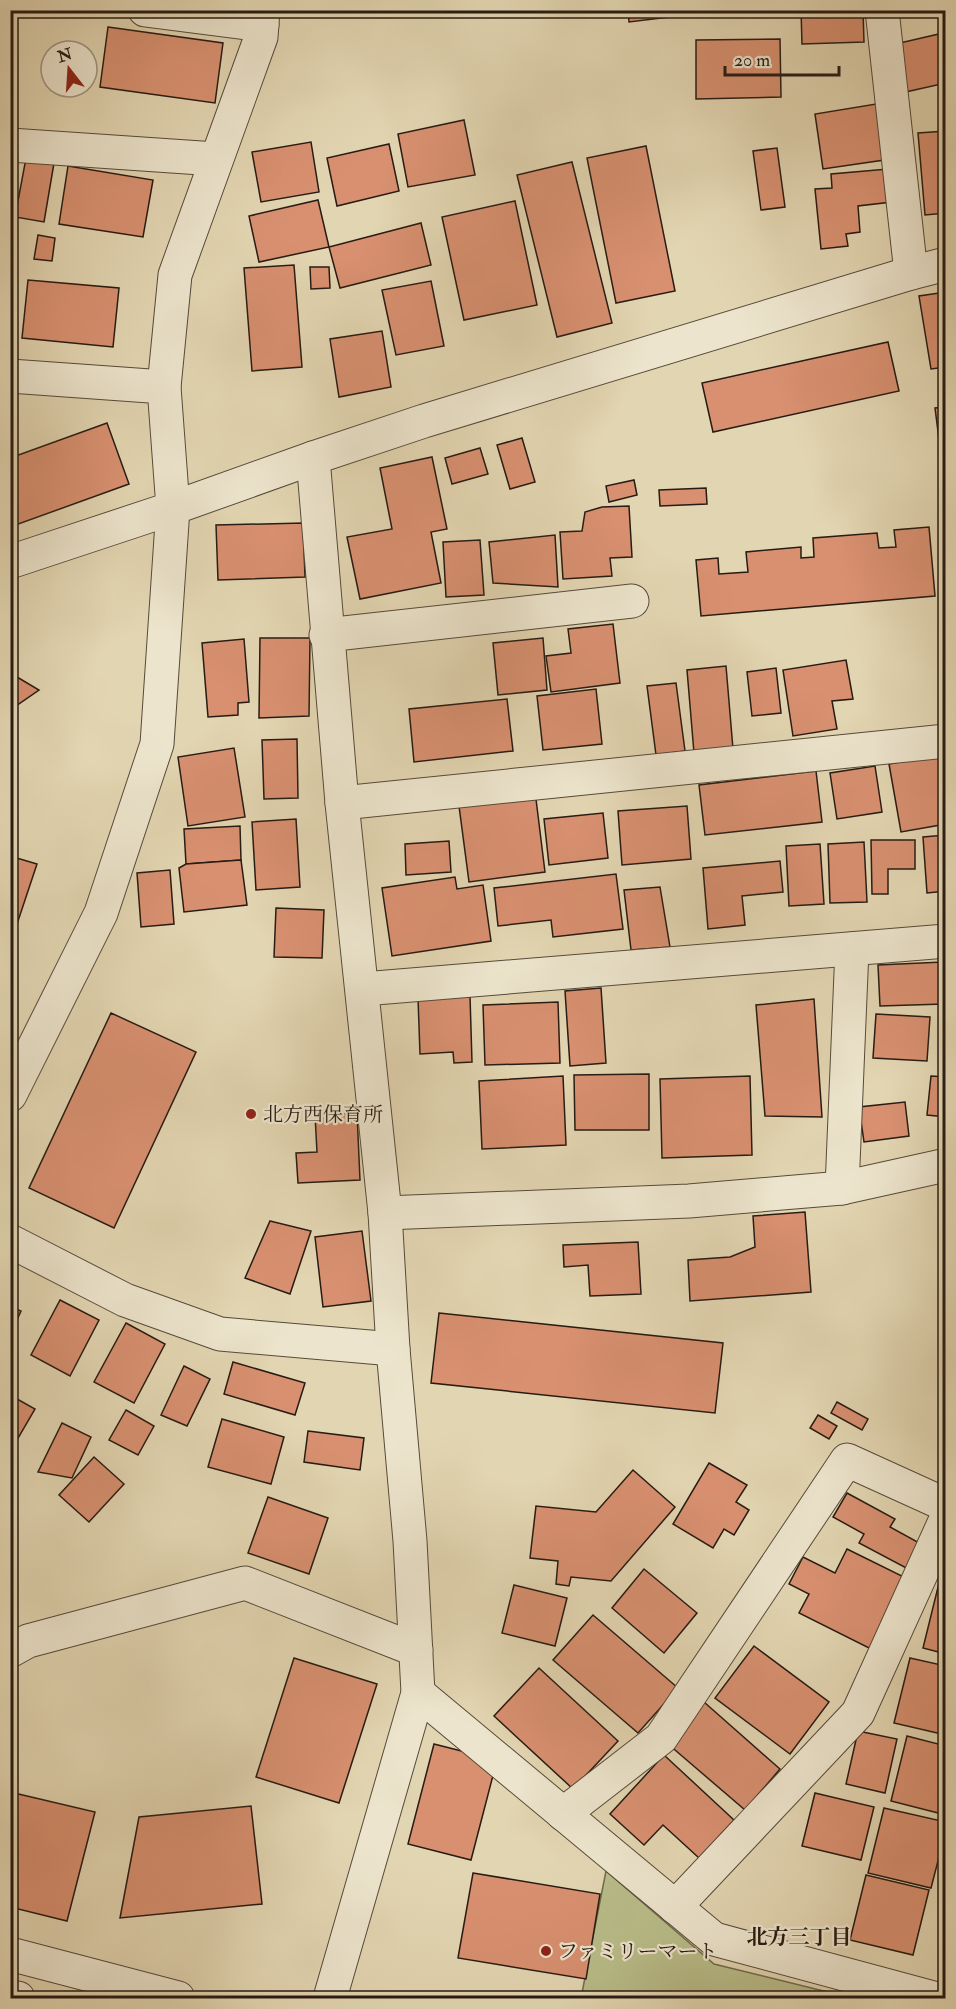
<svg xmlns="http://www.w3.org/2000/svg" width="956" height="2009" font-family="'IM FELL Double Pica','Noto Serif JP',serif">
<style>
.green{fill:#b8bc88;stroke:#706c4e;stroke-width:1.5}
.building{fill:#d89070;stroke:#271b13;stroke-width:1.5}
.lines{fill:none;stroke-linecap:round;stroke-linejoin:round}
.minor-casing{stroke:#564a3a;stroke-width:35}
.tertiary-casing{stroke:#564a3a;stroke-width:35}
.minor{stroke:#ece4cc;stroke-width:33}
.tertiary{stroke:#ece4cc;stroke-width:33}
.poi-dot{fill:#8f2418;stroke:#ece4cc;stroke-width:2}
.labels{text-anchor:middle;stroke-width:4.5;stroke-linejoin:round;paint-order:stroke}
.poi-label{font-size:20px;fill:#271b13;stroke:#ece4cc;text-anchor:start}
.neighbourhood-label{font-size:21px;font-weight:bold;fill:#271b13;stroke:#ece4cc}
</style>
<rect width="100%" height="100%" fill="#e2d5b1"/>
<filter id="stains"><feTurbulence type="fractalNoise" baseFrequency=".00333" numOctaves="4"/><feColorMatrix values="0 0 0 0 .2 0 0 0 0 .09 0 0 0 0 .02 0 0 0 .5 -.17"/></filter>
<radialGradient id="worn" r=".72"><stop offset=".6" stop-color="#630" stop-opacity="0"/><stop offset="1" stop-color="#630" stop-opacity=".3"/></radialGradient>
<!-- green -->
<polygon class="green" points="606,1871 714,1964 852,1998 581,1998"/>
<!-- building -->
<g class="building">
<polygon points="628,10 728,10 629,22"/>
<polygon points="801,10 863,10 864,42 802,44"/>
<polygon points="108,27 223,43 215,103 100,87"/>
<polygon points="939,34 946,64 946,83 901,93 891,45"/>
<polygon points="780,39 781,97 696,99 696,40"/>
<polygon points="882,103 891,159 823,169 815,114"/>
<polygon points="464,120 475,175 408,187 398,134"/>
<polygon points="946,131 946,213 925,215 918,133"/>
<polygon points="311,142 319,192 261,202 252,152"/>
<polygon points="389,144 399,191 337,206 327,158"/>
<polygon points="646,146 675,291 616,303 587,158"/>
<polygon points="777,148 785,207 761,210 753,151"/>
<polygon points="26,158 54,163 44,222 15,217"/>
<polygon points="572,162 612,323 557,337 517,175"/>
<polygon points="68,166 153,180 143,237 59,224"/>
<polygon points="888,169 892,202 858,206 860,232 846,234 848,246 821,249 815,189 832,188 831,174"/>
<polygon points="318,200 329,247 259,262 249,216"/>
<polygon points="515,201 537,305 464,320 442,217"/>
<polygon points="421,223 431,265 340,288 329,247"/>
<polygon points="38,235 55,238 52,261 34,259"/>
<polygon points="294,265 302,367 252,371 244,268"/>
<polygon points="310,267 329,267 330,288 311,289"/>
<polygon points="10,280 13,280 10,334"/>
<polygon points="28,280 119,288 113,347 22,338"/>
<polygon points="431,281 444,346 396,355 382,290"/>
<polygon points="946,292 946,367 931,369 919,296"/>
<polygon points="382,331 391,387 339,397 330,339"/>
<polygon points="888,342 899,391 713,432 702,383"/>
<polygon points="946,407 946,478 944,479 935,408"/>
<polygon points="107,423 129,484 10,527 10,458"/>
<polygon points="522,438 535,482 510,489 497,445"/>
<polygon points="480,448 488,474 452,484 445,458"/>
<polygon points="432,457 447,529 431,532 441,583 360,599 347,537 392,529 380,468"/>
<polygon points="634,480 637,495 609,502 606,486"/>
<polygon points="706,488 707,504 660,506 659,490"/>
<polygon points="629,506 632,557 610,558 612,576 563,579 560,532 582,531 585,512 602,507"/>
<polygon points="303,523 305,577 218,580 216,525"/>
<polygon points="929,527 935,596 701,616 696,560 718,558 719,574 748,572 746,552 801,547 801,558 814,557 813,538 877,533 879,548 896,547 894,530"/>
<polygon points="555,535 558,587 493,583 489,542"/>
<polygon points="480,540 484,595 446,597 443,542"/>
<polygon points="613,624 620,683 551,692 546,656 571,653 568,629"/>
<polygon points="260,638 310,638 309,716 259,718"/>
<polygon points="543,638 547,690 498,695 493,643"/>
<polygon points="244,639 249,702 238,703 238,715 208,717 202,643"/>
<polygon points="846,660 853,699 832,701 837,729 793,736 783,670"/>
<polygon points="726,666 733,749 694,753 687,670"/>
<polygon points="776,668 781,713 752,716 747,672"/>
<polygon points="17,677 39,690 10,710 10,682"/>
<polygon points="676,683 685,751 656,755 647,686"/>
<polygon points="596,689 602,744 543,750 537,696"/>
<polygon points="507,699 513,751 414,762 409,709"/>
<polygon points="297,739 298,798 264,799 262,740"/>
<polygon points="234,748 245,817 188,826 178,757"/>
<polygon points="939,755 946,792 946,824 901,832 889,764"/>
<polygon points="875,766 882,812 837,819 830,773"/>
<polygon points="816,771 822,822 705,835 699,785"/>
<polygon points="535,791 545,872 469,882 459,806"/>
<polygon points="687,806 691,859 622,865 618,811"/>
<polygon points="603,813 608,858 549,865 544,819"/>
<polygon points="296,819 300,887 256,890 252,822"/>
<polygon points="240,826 241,860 186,864 184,829"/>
<polygon points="946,835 946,891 927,893 923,837"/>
<polygon points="871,840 915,840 915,869 888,869 888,894 872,894"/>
<polygon points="449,841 451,872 406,875 405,844"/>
<polygon points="864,842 867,902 830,903 828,844"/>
<polygon points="820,844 824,904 789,906 786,846"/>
<polygon points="10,856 37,864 16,927 10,925"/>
<polygon points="241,860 247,905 184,912 179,868 186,864"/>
<polygon points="780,861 783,892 742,896 745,925 708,929 703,868"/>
<polygon points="170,870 174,924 141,927 137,873"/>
<polygon points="616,874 623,929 553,937 551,920 498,926 494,888"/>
<polygon points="455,877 457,889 483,885 491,941 392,956 382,888"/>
<polygon points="660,887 670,947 631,950 624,890"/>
<polygon points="276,908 324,910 322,958 274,957"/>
<polygon points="943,962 944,1004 880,1006 878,965"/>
<polygon points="601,988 606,1063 570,1066 565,991"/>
<polygon points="470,996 472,1062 454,1063 453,1052 420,1054 418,998"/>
<polygon points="814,999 822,1117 765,1116 756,1005"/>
<polygon points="558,1002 560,1063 485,1065 483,1005"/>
<polygon points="111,1013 196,1052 114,1228 29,1188"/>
<polygon points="876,1014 930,1017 927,1061 873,1058"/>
<polygon points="649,1074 649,1130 575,1130 574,1075"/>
<polygon points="563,1076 566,1145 482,1149 479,1081"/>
<polygon points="750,1076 752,1155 662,1158 660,1079"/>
<polygon points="931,1076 946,1077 946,1117 927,1115"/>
<polygon points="905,1102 909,1136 864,1142 859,1107"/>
<polygon points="357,1113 360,1180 298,1183 296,1153 317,1152 315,1115"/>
<polygon points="805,1212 811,1292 690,1301 688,1260 730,1257 755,1247 753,1216"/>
<polygon points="270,1221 311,1231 290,1294 245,1278"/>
<polygon points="362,1231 371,1301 323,1307 315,1237"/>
<polygon points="638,1242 641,1294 590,1296 588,1265 564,1267 563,1245"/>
<polygon points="60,1300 99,1320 70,1376 31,1355"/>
<polygon points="10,1306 21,1311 10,1335"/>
<polygon points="439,1313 723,1343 715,1413 431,1383"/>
<polygon points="126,1323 165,1344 134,1403 94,1382"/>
<polygon points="233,1362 305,1383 295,1415 224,1394"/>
<polygon points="184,1366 210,1379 187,1426 161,1415"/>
<polygon points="10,1395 35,1409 10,1452"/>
<polygon points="837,1402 868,1419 862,1430 831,1413"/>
<polygon points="126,1410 154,1426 138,1455 109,1440"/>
<polygon points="818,1415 837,1426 829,1439 810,1428"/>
<polygon points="222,1419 284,1437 271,1484 208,1467"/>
<polygon points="62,1423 91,1437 72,1478 38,1472"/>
<polygon points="308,1431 364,1438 360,1470 304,1462"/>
<polygon points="94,1457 124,1484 89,1522 59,1495"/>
<polygon points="709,1463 747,1485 736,1502 749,1510 734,1535 724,1529 713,1548 673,1524"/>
<polygon points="633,1470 675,1507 611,1581 571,1577 569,1586 556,1584 558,1561 530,1558 536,1506 596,1512"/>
<polygon points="847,1493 895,1519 890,1527 923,1545 910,1570 859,1543 864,1534 833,1517"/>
<polygon points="268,1497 328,1518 309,1574 248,1553"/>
<polygon points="847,1549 912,1581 877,1652 799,1613 809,1594 789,1584 803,1557 835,1573"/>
<polygon points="644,1569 697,1613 664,1653 612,1608"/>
<polygon points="939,1583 946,1584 946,1654 923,1648"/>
<polygon points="514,1585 567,1598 555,1646 502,1633"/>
<polygon points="593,1615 678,1688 638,1733 553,1660"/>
<polygon points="754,1646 829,1702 790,1754 715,1698"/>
<polygon points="294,1658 377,1684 339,1803 256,1777"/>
<polygon points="910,1658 946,1666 946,1735 894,1723"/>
<polygon points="539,1668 618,1741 573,1789 494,1716"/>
<polygon points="704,1702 780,1769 745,1810 668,1744"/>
<polygon points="858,1731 897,1739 885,1793 846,1784"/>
<polygon points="907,1736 946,1746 946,1815 891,1801"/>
<polygon points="434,1744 497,1760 471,1860 408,1844"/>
<polygon points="664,1755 734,1820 699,1858 663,1825 644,1845 610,1814"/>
<polygon points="10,1792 95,1812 67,1921 10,1907"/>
<polygon points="815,1793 874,1807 861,1860 802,1846"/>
<polygon points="251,1806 262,1904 120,1918 139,1817"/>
<polygon points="884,1808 946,1822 946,1830 931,1888 868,1873"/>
<polygon points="473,1873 600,1894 586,1979 458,1958"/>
<polygon points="866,1875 929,1890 913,1955 850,1940"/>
</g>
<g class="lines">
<!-- minor casing -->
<g class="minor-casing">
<g id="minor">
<polyline points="145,10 262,25"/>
<polyline points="882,10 911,273"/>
<polyline points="10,145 216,159"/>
<polyline points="10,376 164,387"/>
<polyline points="313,458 342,803 385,1213 393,1349 410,1541 418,1693 330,1998"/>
<polyline points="10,562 173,508 164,387 175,275 261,37 263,10"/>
<polyline points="326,635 632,601"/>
<polyline points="342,803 946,741"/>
<polyline points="363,989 946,941"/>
<polyline points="842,1188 852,949"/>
<polyline points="385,1213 689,1201 842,1188 946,1165"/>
<polyline points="10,1241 125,1300 220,1334 393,1349"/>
<polyline points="10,1651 28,1641 245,1583 416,1650"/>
<polyline points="418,1693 714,1939 933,1998"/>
<polyline points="563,1814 661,1738 847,1460 946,1505"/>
<polyline points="675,1907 858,1713 946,1519"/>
<polyline points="10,1954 178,1998"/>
</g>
</g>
<!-- tertiary casing -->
<g class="tertiary-casing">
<g id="tertiary">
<polyline points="10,1095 101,913 157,744 173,508 313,458 424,421 911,273 946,264"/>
<polyline points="10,1997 18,1998"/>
</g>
</g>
<!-- minor -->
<use href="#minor" class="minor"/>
<!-- tertiary -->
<use href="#tertiary" class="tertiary"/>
</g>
<!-- markers -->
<g class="poi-dot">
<circle cx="251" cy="1114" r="6"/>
<circle cx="546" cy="1951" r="6"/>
</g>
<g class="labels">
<!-- poi labels -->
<g class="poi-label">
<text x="263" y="1121">北方西保育所</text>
<text x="558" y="1958">ファミリーマート</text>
</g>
<!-- neighbourhood labels -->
<g class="neighbourhood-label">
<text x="799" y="1944">北方三丁目</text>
</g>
</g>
<!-- margin -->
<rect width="956" height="2009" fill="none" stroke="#e2d5b1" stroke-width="36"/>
<rect x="12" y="12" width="932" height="1985" fill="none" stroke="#271b13" stroke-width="3"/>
<rect x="18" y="18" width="920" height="1973" fill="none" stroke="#271b13" stroke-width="1.5"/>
<!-- north arrow -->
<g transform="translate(69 69) rotate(343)"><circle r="28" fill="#ece4cc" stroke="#9d9482" stroke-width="1.5"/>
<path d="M0-4.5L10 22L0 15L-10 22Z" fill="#8f2418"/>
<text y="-9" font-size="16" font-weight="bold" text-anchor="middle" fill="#271b13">N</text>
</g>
<!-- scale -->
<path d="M725 66v9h114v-9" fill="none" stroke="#271b13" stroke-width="3"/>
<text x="734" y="66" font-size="18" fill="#271b13" stroke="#ece4cc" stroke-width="4.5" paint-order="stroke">20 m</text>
<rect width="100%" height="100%" filter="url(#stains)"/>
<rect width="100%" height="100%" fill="url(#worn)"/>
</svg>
